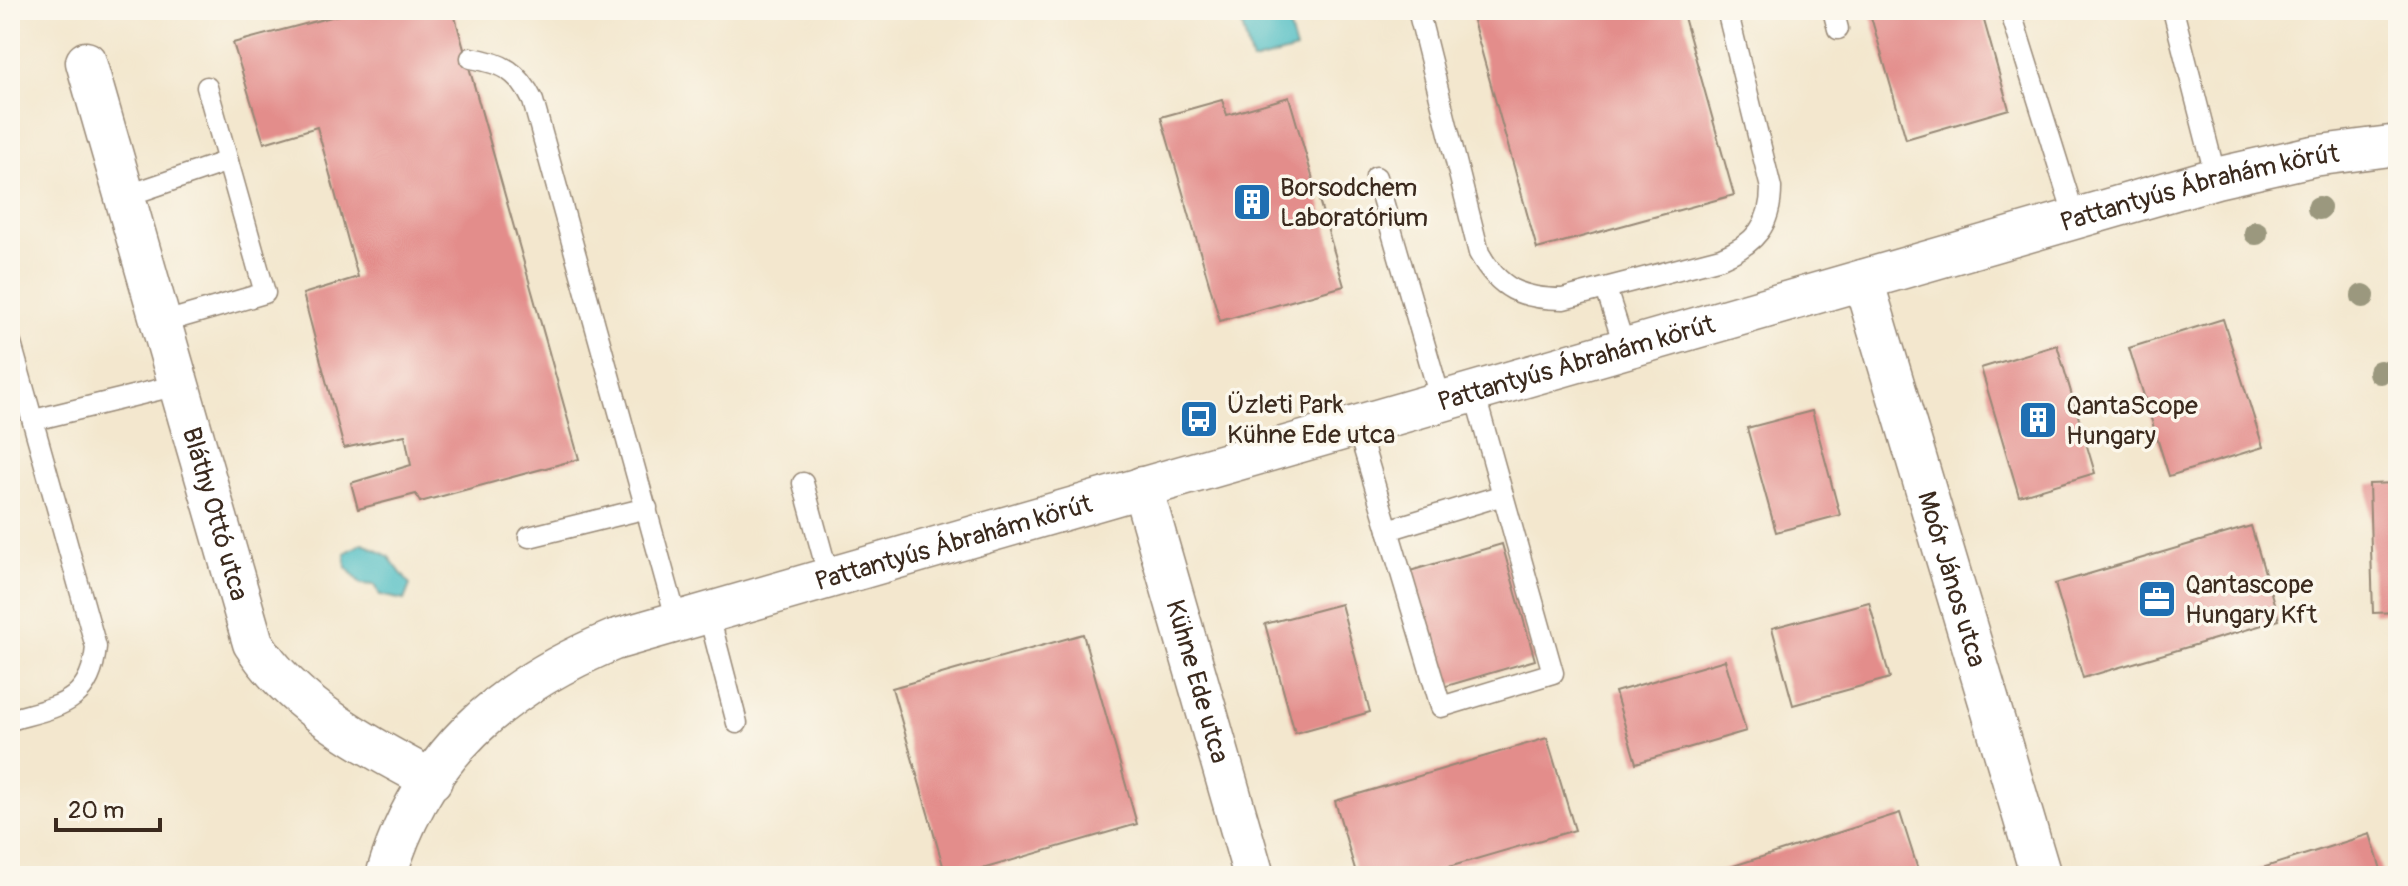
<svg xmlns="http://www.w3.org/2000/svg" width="2408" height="886" font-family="Pangolin,sans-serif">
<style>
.water{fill:#4ebdc3;stroke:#447470;stroke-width:2}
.building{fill:#e38d8b}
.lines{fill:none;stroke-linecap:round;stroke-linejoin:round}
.lane-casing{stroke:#978876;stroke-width:23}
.street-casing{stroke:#978876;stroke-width:43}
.lane{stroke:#fff;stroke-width:20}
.street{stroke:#fff;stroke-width:40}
.tree{fill:#9b987e}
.labels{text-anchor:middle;stroke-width:7;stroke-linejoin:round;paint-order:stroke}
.poi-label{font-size:26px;fill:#3b2a1e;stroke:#fbf7ec;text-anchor:start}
.street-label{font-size:26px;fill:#3b2a1e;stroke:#fbf7ec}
</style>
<rect width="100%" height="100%" fill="#fbf7ec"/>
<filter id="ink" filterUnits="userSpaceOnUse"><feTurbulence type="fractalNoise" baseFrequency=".0125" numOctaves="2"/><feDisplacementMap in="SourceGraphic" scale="16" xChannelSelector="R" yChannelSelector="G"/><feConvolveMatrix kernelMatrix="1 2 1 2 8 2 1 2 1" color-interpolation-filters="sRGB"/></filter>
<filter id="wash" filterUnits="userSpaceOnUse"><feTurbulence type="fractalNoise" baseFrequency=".006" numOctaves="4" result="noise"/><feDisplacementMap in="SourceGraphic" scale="32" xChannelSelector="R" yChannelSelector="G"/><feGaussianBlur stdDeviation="1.8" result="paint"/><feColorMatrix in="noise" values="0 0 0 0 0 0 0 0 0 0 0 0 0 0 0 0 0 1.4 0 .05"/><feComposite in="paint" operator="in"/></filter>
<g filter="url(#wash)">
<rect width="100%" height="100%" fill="#f3e7ce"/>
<!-- water -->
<g class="water">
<polygon points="1286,14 1296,50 1252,62 1242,25"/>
<polygon points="363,543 388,556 410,585 404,600 380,595 375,585 361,584 346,567 345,553"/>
</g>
<g id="blocks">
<!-- building -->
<g class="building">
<polygon points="358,10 453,10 579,459 420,502 416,494 358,509 351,483 411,465 405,435 344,448 303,294 358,277 317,127 264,143 233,43"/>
<polygon points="1470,10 1682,10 1734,195 1537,249"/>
<polygon points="1869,10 1981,10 2009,109 1906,139"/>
<polygon points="1289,97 1344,286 1220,321 1161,117 1222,100 1227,115"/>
<polygon points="2223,319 2263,447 2169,476 2129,348"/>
<polygon points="2057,345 2095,473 2019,496 1981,368"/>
<polygon points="1812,411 1840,515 1776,532 1747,428"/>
<polygon points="2398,483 2398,612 2373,613 2369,484"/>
<polygon points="2251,526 2279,620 2083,678 2055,584"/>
<polygon points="1502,544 1535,660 1443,687 1410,571"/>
<polygon points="1869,602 1890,678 1793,705 1772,628"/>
<polygon points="1341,604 1370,712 1295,733 1265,624"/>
<polygon points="1083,634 1137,824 958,876 946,876 892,688"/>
<polygon points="1725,660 1746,731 1636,763 1615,692"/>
<polygon points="1547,738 1575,830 1418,876 1357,876 1335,801"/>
<polygon points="1900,813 1920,876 1705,876 1705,875"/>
<polygon points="2370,834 2383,876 2240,876 2240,875"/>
</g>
</g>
</g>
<g filter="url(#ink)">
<use href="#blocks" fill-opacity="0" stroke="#978876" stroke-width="2"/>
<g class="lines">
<!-- lane casing -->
<g class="lane-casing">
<g id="lane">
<path d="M1418 10 1479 253C1499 289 1522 299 1563 299L1721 258C1755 244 1771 225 1771 188L1727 10"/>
<polyline points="1833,10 1838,29"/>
<polyline points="2010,10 2075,218"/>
<polyline points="2173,10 2216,178"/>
<path d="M471 58C503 63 519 72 533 101L677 621"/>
<polyline points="1376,177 1441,401"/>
<polyline points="126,196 228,161"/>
<polyline points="1606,289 1625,348"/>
<polyline points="161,323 265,293 207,87"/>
<path d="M10 340 96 647C91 704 58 706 10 720"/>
<polyline points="34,420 178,385"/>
<polyline points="1357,426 1441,707 1553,673 1474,392"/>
<polyline points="803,483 829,578"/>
<polyline points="1388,530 1503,495"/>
<polyline points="529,537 647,508"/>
<polyline points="708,612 737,723"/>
</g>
</g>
<!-- street casing -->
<g class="street-casing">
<g id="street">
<path id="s1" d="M86 62 253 643C293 706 366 745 432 780"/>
<path id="s2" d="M1863 280 2041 876"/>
<path id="s3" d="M1142 487 1254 876"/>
<path id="s4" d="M386 876C422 754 501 687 614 640L2216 178 2313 156 2398 145"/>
</g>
</g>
<!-- lane -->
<use href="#lane" class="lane"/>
<!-- street -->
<use href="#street" class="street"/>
</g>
<!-- trees -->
<g class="tree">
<circle cx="2319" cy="208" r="12"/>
<circle cx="2256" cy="233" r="12"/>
<circle cx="2363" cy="296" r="12"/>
<circle cx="2380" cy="372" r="12"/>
</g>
</g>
<!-- icons -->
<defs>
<g id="building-square" transform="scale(2)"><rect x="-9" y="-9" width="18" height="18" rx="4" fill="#1f6fb2" stroke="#fbf7ec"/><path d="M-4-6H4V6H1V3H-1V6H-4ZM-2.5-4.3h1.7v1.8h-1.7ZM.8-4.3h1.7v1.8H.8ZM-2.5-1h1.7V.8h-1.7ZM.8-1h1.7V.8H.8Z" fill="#fff"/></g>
<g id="bus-square" transform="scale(2)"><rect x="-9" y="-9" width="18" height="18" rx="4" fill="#1f6fb2" stroke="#fbf7ec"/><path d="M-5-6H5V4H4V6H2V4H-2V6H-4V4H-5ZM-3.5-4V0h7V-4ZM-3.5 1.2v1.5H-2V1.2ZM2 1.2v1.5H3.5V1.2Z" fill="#fff"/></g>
<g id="office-square" transform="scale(2)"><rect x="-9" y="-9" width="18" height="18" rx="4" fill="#1f6fb2" stroke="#fbf7ec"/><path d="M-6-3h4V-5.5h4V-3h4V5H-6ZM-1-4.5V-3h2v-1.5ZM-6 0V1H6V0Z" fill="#fff"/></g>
</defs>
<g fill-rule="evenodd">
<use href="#building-square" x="1252" y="202"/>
<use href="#bus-square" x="1199" y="419"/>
<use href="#building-square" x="2038" y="420"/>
<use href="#office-square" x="2157" y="599"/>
</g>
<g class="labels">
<!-- poi labels -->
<g class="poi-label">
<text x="1280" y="196">Borsodchem<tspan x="1280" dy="30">Laboratórium</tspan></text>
<text x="1227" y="413">Üzleti Park<tspan x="1227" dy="30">Kühne Ede utca</tspan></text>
<text x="2066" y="414">QantaScope<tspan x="2066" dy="30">Hungary</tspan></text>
<text x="2185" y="593">Qantascope<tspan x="2185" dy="30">Hungary Kft</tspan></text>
</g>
<!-- street labels -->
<g class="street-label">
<text dy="9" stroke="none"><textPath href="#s4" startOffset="1990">Pattantyús Ábrahám körút</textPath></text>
<text dy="9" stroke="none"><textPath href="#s4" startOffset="1342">Pattantyús Ábrahám körút</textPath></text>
<text dy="9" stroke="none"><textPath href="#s1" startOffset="470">Bláthy Ottó utca</textPath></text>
<text dy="9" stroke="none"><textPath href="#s4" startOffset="694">Pattantyús Ábrahám körút</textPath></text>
<text dy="9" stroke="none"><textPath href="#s2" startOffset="312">Moór János utca</textPath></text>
<text dy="9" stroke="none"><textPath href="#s3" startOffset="202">Kühne Ede utca</textPath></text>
</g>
</g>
<!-- margin -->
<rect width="2408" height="886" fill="none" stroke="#fbf7ec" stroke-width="40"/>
<!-- scale -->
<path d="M56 818v12h104v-12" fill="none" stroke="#3b2a1e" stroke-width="4"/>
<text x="68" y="818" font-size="24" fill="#3b2a1e" stroke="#fbf7ec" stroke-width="6" paint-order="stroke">20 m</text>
</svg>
